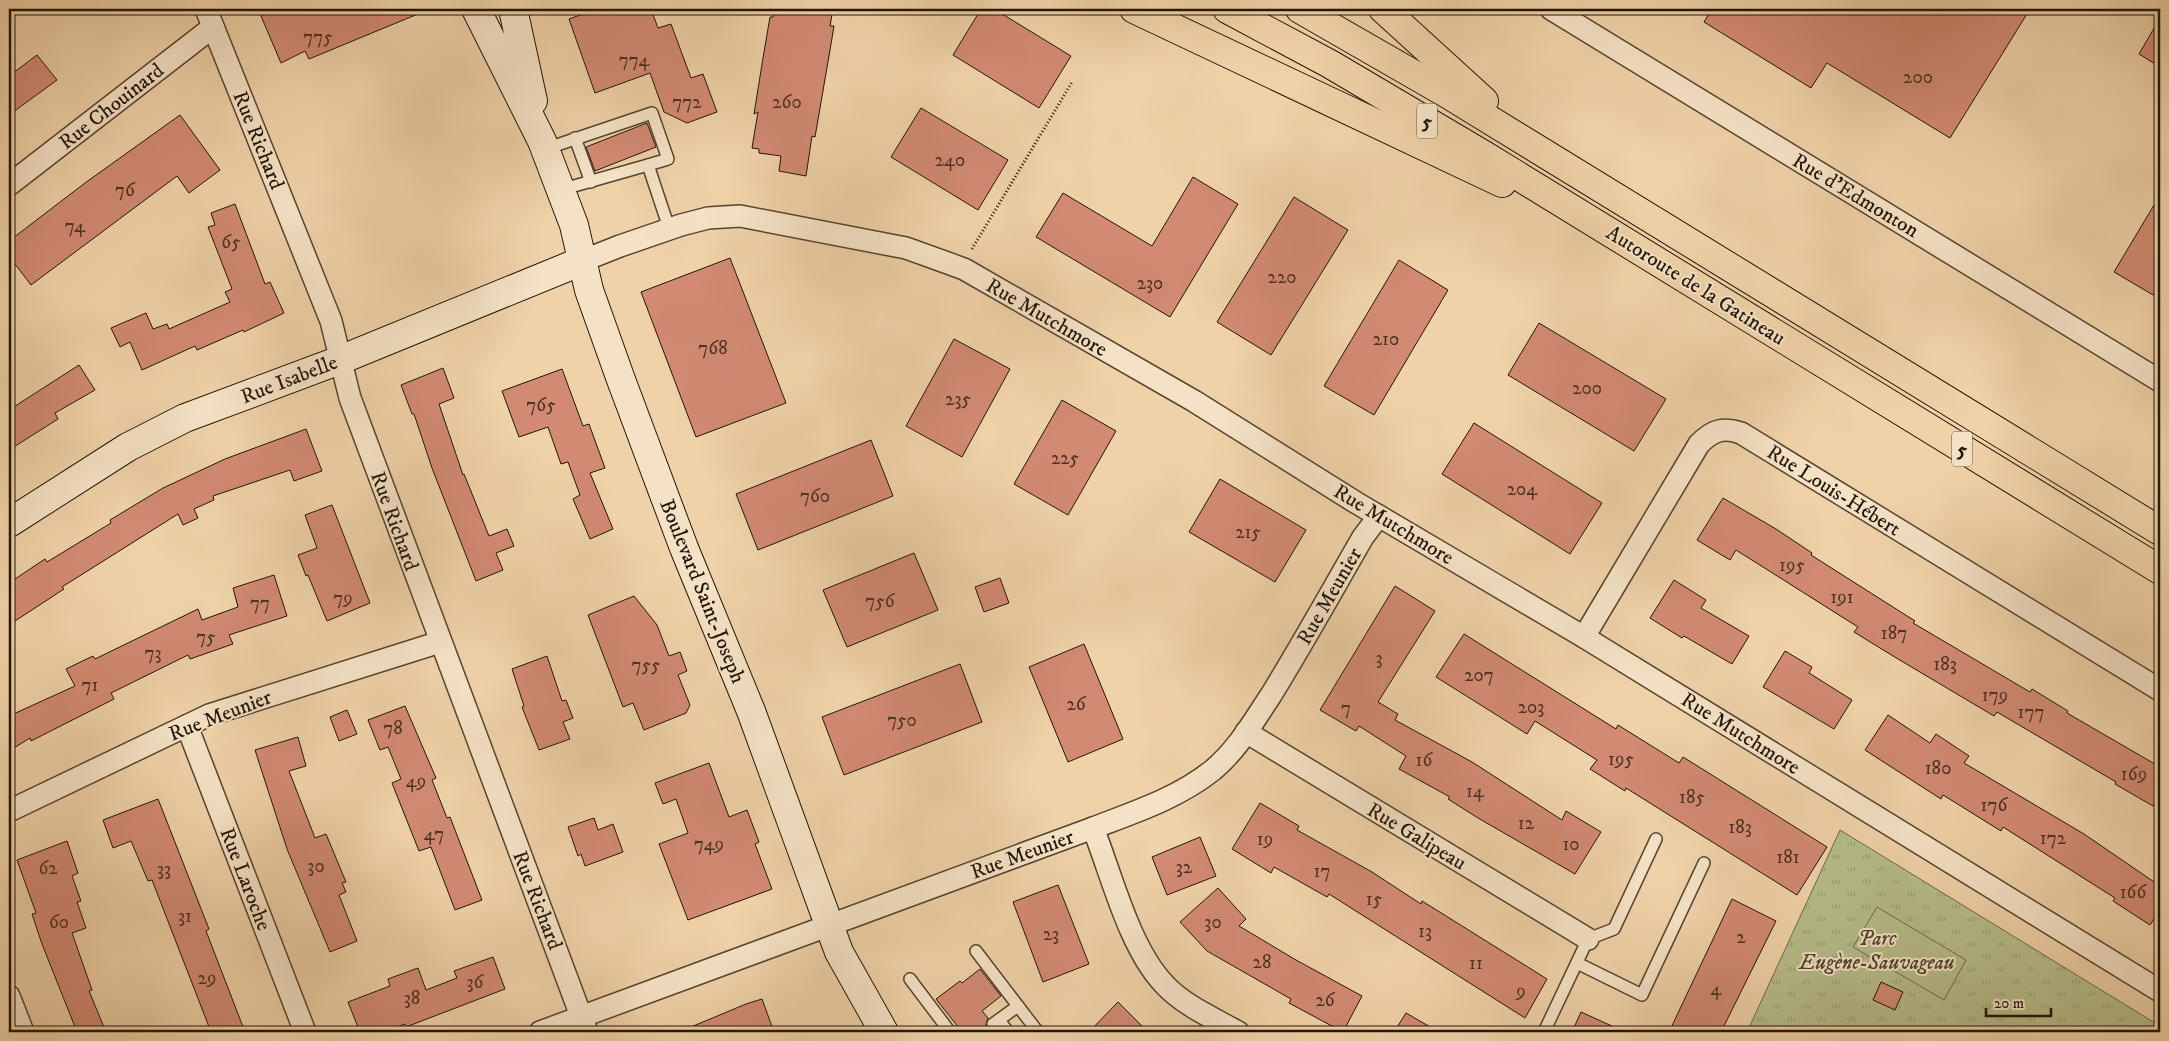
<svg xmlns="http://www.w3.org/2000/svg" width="2169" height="1041" font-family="'IM FELL DW Pica',serif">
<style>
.grass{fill:url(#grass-tufts);stroke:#6c694a}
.pitch{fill:#b6bd8b;stroke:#6c694a}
.building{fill:#d28a73;stroke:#211508}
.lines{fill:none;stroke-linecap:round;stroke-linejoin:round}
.lane-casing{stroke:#554430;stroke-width:14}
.street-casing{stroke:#554430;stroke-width:24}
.secondary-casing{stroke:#211508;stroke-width:30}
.highway-casing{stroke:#211508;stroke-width:30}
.path{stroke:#211508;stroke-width:3;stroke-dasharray:1 2.5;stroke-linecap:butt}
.lane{stroke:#f5e2c6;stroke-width:11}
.street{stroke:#f5e2c6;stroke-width:21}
.secondary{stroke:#f5e2c6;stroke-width:28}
.highway{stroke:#f0d2a8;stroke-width:28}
.labels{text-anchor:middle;stroke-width:4;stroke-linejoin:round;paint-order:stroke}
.number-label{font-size:19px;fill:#4d3223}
.shield{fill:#f5e2c6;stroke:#615241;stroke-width:1}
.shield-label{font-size:20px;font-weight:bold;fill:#211508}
.street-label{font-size:21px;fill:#211508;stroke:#f5e2c6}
.park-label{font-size:21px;font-style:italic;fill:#4e472f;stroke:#f5e2c6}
</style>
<defs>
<pattern id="grass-tufts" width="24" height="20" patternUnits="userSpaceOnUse" patternTransform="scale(1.25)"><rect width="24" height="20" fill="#b6bd8b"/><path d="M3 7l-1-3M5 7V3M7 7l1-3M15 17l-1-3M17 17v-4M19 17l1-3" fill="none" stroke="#9ca276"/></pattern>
</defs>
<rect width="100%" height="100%" fill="#f0d2a8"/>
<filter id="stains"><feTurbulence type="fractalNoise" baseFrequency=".004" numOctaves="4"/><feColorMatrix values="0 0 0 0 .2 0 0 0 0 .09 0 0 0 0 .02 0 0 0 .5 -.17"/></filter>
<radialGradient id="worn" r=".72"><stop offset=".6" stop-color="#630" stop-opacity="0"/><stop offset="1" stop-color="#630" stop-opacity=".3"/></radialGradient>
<!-- grass -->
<polygon class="grass" points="1840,830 2160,1026 2160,1032 1747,1032"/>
<!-- pitch -->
<polygon class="pitch" points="1877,907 1966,960 1944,1000 1853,947"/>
<!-- building -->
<g class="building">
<polygon points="258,9 430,9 309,59 305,51 281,63"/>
<polygon points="597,9 651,9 658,28 671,24 691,78 703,74 717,112 687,123 664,112 650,73 595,93 569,19"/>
<polygon points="775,9 833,9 830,26 834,26 830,50 815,137 812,136 806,176 779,171 781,156 759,153 759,149 752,148 758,112 754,114 763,58 770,17 773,17"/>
<polygon points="981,9 994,9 1071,56 1039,108 953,55"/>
<polygon points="1712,9 2030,9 1950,138 1827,63 1811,88 1704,22"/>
<polygon points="2160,18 2160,67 2139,54"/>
<polygon points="37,55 57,80 9,115 9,76"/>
<polygon points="921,108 1008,160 978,210 891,157"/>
<polygon points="180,115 220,170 189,193 177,176 31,285 9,256 9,241 85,183"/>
<polygon points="647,123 656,147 595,171 586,147"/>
<polygon points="1193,177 1238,204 1170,317 1036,237 1063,193 1152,246"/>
<polygon points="2160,195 2160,299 2114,272"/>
<polygon points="1294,197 1348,230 1271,355 1217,322"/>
<polygon points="235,204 265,284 270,282 284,313 244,332 243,330 197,350 195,346 142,370 130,342 120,347 111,328 146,313 153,329 167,324 169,329 230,302 225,292 232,289 208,227 215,225 211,213"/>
<polygon points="730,258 786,403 696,437 641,292"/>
<polygon points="1399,260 1448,290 1374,415 1324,386"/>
<polygon points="1539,323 1666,399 1634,451 1508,375"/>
<polygon points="954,339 1010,369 962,457 906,426"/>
<polygon points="79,365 95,390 55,413 58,419 9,450 9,410"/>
<polygon points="443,368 454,398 439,404 463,475 464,474 489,536 507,529 514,546 496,553 503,570 476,581 432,468 414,414 412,414 401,385"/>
<polygon points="562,369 583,426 589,424 605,468 590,473 613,529 590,539 573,499 580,495 568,462 561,464 548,427 519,437 502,391"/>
<polygon points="1062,400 1116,431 1068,515 1014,484"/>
<polygon points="1474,423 1602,503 1570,554 1442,474"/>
<polygon points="306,429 322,471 294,481 290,470 213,496 214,500 194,509 198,518 183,525 178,514 62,587 64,589 9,625 9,583 45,559 47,562 111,523 110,520 163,488 225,459"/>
<polygon points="871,440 893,496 758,550 736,494"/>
<polygon points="1220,479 1306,530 1275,582 1189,532"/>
<polygon points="1723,498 1776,529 1812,553 1811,555 1915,621 1913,623 2030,692 2032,689 2068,711 2067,713 2160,767 2160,794 2153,806 2115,784 2116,782 1997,712 1994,716 1893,656 1854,632 1858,627 1736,550 1730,560 1697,540"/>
<polygon points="332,505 370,603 327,621 308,575 306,576 298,555 317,548 305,515"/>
<polygon points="914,553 938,610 847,647 823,590"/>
<polygon points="274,575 287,616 229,635 233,644 190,659 188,655 111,693 114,699 31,741 30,738 9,751 9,716 75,686 66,669 93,656 95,659 198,609 202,620 238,607 233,588"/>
<polygon points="1000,578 1009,603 984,612 975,587"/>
<polygon points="1674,580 1706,600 1701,608 1749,636 1732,664 1684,636 1682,638 1650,618"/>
<polygon points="1395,586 1435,611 1378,702 1398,714 1395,720 1472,762 1562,820 1566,811 1601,832 1575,874 1478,818 1448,799 1450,797 1399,769 1406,756 1359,726 1356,731 1320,710"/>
<polygon points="634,596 657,625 669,656 680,652 687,671 678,675 690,705 686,713 644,730 633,703 623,707 588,615"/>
<polygon points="1464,634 1616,729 1618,725 1679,763 1683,757 1827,847 1797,895 1626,788 1625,791 1590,769 1597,760 1535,721 1527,734 1436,677"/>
<polygon points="1084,644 1123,739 1068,762 1029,667"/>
<polygon points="1785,651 1812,667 1809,673 1852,700 1834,729 1763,687"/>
<polygon points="547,656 562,701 566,700 573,718 563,722 570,739 539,750 522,707 524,706 512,669"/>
<polygon points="960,664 982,722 844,775 822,717"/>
<polygon points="405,706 436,778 432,780 447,818 450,817 482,900 455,910 431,847 419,851 392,783 401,779 388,747 380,750 368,720"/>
<polygon points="347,710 357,734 339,741 330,717"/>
<polygon points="1888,715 1930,743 1936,734 1969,756 1964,763 2084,834 2160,886 2160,910 2150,925 2113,901 2115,898 2003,827 2001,831 1943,795 1941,799 1865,750"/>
<polygon points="298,737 306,766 289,771 315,838 326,834 346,882 342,883 346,892 339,895 357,941 330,952 287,849 255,750"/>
<polygon points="709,763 729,817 747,810 759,842 755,844 772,889 688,920 659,844 688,833 676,799 663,804 655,783"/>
<polygon points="158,799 209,929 206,931 245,1032 211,1032 152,880 148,881 131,841 113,848 103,820"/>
<polygon points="1260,803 1299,826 1297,830 1372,872 1421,904 1422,901 1547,979 1525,1018 1329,894 1327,897 1274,867 1271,873 1232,849"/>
<polygon points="594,818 598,830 613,824 623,852 585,866 581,854 578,856 568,827"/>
<polygon points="1200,837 1216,876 1167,895 1152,857"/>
<polygon points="67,841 78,873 72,876 81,901 77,902 86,928 72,933 92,990 89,991 106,1032 77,1032 42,944 32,914 36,913 17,860"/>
<polygon points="1058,885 1089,964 1043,982 1013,902"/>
<polygon points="1218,888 1246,919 1239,926 1296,960 1362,996 1343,1032 1289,1003 1291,999 1207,951 1180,922"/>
<polygon points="1732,899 1776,921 1721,1032 1669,1032"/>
<polygon points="493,957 505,989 406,1027 405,1024 383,1032 360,1032 348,1002 390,986 388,979 418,968 426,990 457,978 454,971"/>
<polygon points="980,969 1001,996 982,1011 988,1018 986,1024 987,1029 999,1032 962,1032 936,999 960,981 962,983"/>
<polygon points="1881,982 1903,992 1895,1010 1873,1000"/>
<polygon points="762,999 774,1032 679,1032 746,1004"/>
<polygon points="1118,1002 1148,1032 1089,1032"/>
<polygon points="1581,1012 1625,1032 1572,1032"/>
<polygon points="1406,1013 1439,1032 1394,1032"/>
</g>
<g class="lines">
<!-- lane casing -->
<g class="lane-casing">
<g id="lane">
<polyline points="575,138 591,182"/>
<polyline points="545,149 652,113 668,159 648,165 669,228"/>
<polyline points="560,190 648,165"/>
<polyline points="976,951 1018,1006"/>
<polyline points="1577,963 1642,995 1704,863"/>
<polyline points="910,979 950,1032"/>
<polyline points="999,1020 1008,1032"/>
<polyline points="993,1024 1018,1006 1038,1032"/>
<polyline points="1544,1032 1588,939 1614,929 1656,839"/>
</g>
</g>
<!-- street casing -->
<g class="street-casing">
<g id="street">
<polyline points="206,9 331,321 350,398 587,1032"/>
<polyline points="1551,9 2160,381"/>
<polyline points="9,185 213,27"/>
<polyline points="582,261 620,246 681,225 708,218 740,216 906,248 964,269 1194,401 1355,502 1584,637 2160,991"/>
<path d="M1584 637 1699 444C1713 430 1723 427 1741 433L2160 690"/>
<polyline points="187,726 305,1032"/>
<polyline points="1246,732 1588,939"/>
<polyline points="9,811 209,715 440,642"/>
<path d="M1093 828C1112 876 1129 947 1164 984 1183 1005 1213 1018 1238 1032"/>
<polyline points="9,996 23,1032"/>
<path d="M540 1032 1093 828C1135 812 1178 798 1213 770 1238 749 1253 722 1271 695 1303 643 1333 589 1363 537L1379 516"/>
</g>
</g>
<!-- secondary casing -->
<g class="secondary-casing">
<g id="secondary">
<polyline points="476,9 542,141 574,225 589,290 620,377 684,548 751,711 839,952 884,1032"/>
<polyline points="513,9 533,101"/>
<polyline points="9,523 128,447 185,418 340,360 582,261"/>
</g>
</g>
<!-- highway casing -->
<g class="highway-casing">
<g id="highway">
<polyline points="1134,9 1502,183"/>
<polyline points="1227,9 1330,64 1484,155 2160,570"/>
<polyline points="1300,9 1446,93 2160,531"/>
<polyline points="1383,9 1484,101"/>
</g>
</g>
<!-- path -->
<polyline class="path" points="972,249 1072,82"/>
<!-- lane -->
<use href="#lane" class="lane"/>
<!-- street -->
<use href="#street" class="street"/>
<!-- secondary -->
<use href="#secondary" class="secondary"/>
<!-- highway -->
<use href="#highway" class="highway"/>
</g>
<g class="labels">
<!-- number labels -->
<g class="number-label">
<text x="318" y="43">775</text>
<text x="634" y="66">774</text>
<text x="1918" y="83">200</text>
<text x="687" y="108">772</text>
<text x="787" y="108">260</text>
<text x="950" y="166">240</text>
<text x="125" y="196">76</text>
<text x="75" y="232">74</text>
<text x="231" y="248">65</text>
<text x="1282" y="283">220</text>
<text x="1150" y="289">230</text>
<text x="1386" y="345">210</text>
<text x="713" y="354">768</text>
<text x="1587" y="394">200</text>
<text x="958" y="405">235</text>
<text x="541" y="411">765</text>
<text x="1065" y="464">225</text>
<text x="1522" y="495">204</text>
<text x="815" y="502">760</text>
<text x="1248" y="538">215</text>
<text x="1792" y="571">195</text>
<text x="1842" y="603">191</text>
<text x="343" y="604">79</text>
<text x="880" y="607">756</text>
<text x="260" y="609">77</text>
<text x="1894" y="639">187</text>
<text x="206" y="643">75</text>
<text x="153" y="659">73</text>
<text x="1379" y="664">3</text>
<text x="1945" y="670">183</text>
<text x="646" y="671">755</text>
<text x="1479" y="681">207</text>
<text x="90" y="691">71</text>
<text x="1995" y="701">179</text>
<text x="1076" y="710">26</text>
<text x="1531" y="713">203</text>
<text x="1346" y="714">7</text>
<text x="2031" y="718">177</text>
<text x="902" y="726">750</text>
<text x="393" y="734">78</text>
<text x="1621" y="765">195</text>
<text x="1424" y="766">16</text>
<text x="1938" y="774">180</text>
<text x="2134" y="780">169</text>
<text x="416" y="787">49</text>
<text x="1475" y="797">14</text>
<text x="1692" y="803">185</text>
<text x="1994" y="811">176</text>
<text x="1526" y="829">12</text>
<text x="1740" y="833">183</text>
<text x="434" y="840">47</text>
<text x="2053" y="844">172</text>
<text x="1265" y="845">19</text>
<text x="709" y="850">749</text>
<text x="1571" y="850">10</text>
<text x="1788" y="863">181</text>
<text x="316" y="872">30</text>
<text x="1184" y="873">32</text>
<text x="48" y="874">62</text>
<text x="164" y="875">33</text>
<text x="1322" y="877">17</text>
<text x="2133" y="898">166</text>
<text x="1374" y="905">15</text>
<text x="185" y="922">31</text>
<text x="59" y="928">60</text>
<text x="1213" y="928">30</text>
<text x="1425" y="937">13</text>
<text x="1051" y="940">23</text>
<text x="1741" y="943">2</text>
<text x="1262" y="968">28</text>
<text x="1476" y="969">11</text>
<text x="207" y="984">29</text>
<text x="475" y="988">36</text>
<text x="1716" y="995">4</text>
<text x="1521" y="997">9</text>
<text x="412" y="1004">38</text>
<text x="1325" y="1006">26</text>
</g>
<!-- shield labels -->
<g class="shield">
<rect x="1417" y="103.5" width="20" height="35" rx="4"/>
<rect x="1952" y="431.5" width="20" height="35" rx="4"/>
</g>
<g class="shield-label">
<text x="1427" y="128">5</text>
<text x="1962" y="456">5</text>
</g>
<!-- street labels -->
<g class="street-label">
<text transform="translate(111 106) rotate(-38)" y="7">Rue Chouinard</text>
<text transform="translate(259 140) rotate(68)" y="7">Rue Richard</text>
<text transform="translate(1856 195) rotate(31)" y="7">Rue d'Edmonton</text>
<text transform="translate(1696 285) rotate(32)" y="7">Autoroute de la Gatineau</text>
<text transform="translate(1047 317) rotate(30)" y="7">Rue Mutchmore</text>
<text transform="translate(289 379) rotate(-21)" y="7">Rue Isabelle</text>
<text transform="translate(1834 490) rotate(32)" y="7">Rue Louis-Hébert</text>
<text transform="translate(395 521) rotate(70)" y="7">Rue Richard</text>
<text transform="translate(1394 524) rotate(31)" y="7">Rue Mutchmore</text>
<text transform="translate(703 591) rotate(68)" y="7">Boulevard Saint-Joseph</text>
<text transform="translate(1329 596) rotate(-60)" y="7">Rue Meunier</text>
<text transform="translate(220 715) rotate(-21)" y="7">Rue Meunier</text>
<text transform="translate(1741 733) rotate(32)" y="7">Rue Mutchmore</text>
<text transform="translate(1417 836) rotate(31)" y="7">Rue Galipeau</text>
<text transform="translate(1022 854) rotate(-20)" y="7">Rue Meunier</text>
<text transform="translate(246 879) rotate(69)" y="7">Rue Laroche</text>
<text transform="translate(538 900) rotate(69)" y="7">Rue Richard</text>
</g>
<!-- park labels -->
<g class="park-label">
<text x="1877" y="945">Parc<tspan x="1877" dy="24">Eugène-Sauvageau</tspan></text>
</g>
</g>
<!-- margin -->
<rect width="2169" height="1041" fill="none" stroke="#f0d2a8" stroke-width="30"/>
<rect x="10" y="10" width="2149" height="1021" fill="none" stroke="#211508" stroke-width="2.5"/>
<rect x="15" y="15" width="2139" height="1011" fill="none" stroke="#211508"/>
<!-- scale -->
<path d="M1986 1008v8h65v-8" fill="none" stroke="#211508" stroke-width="2.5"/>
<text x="1994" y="1008" font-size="15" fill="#211508" stroke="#f5e2c6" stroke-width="4" paint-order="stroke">20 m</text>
<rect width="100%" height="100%" filter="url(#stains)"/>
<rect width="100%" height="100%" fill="url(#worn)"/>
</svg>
